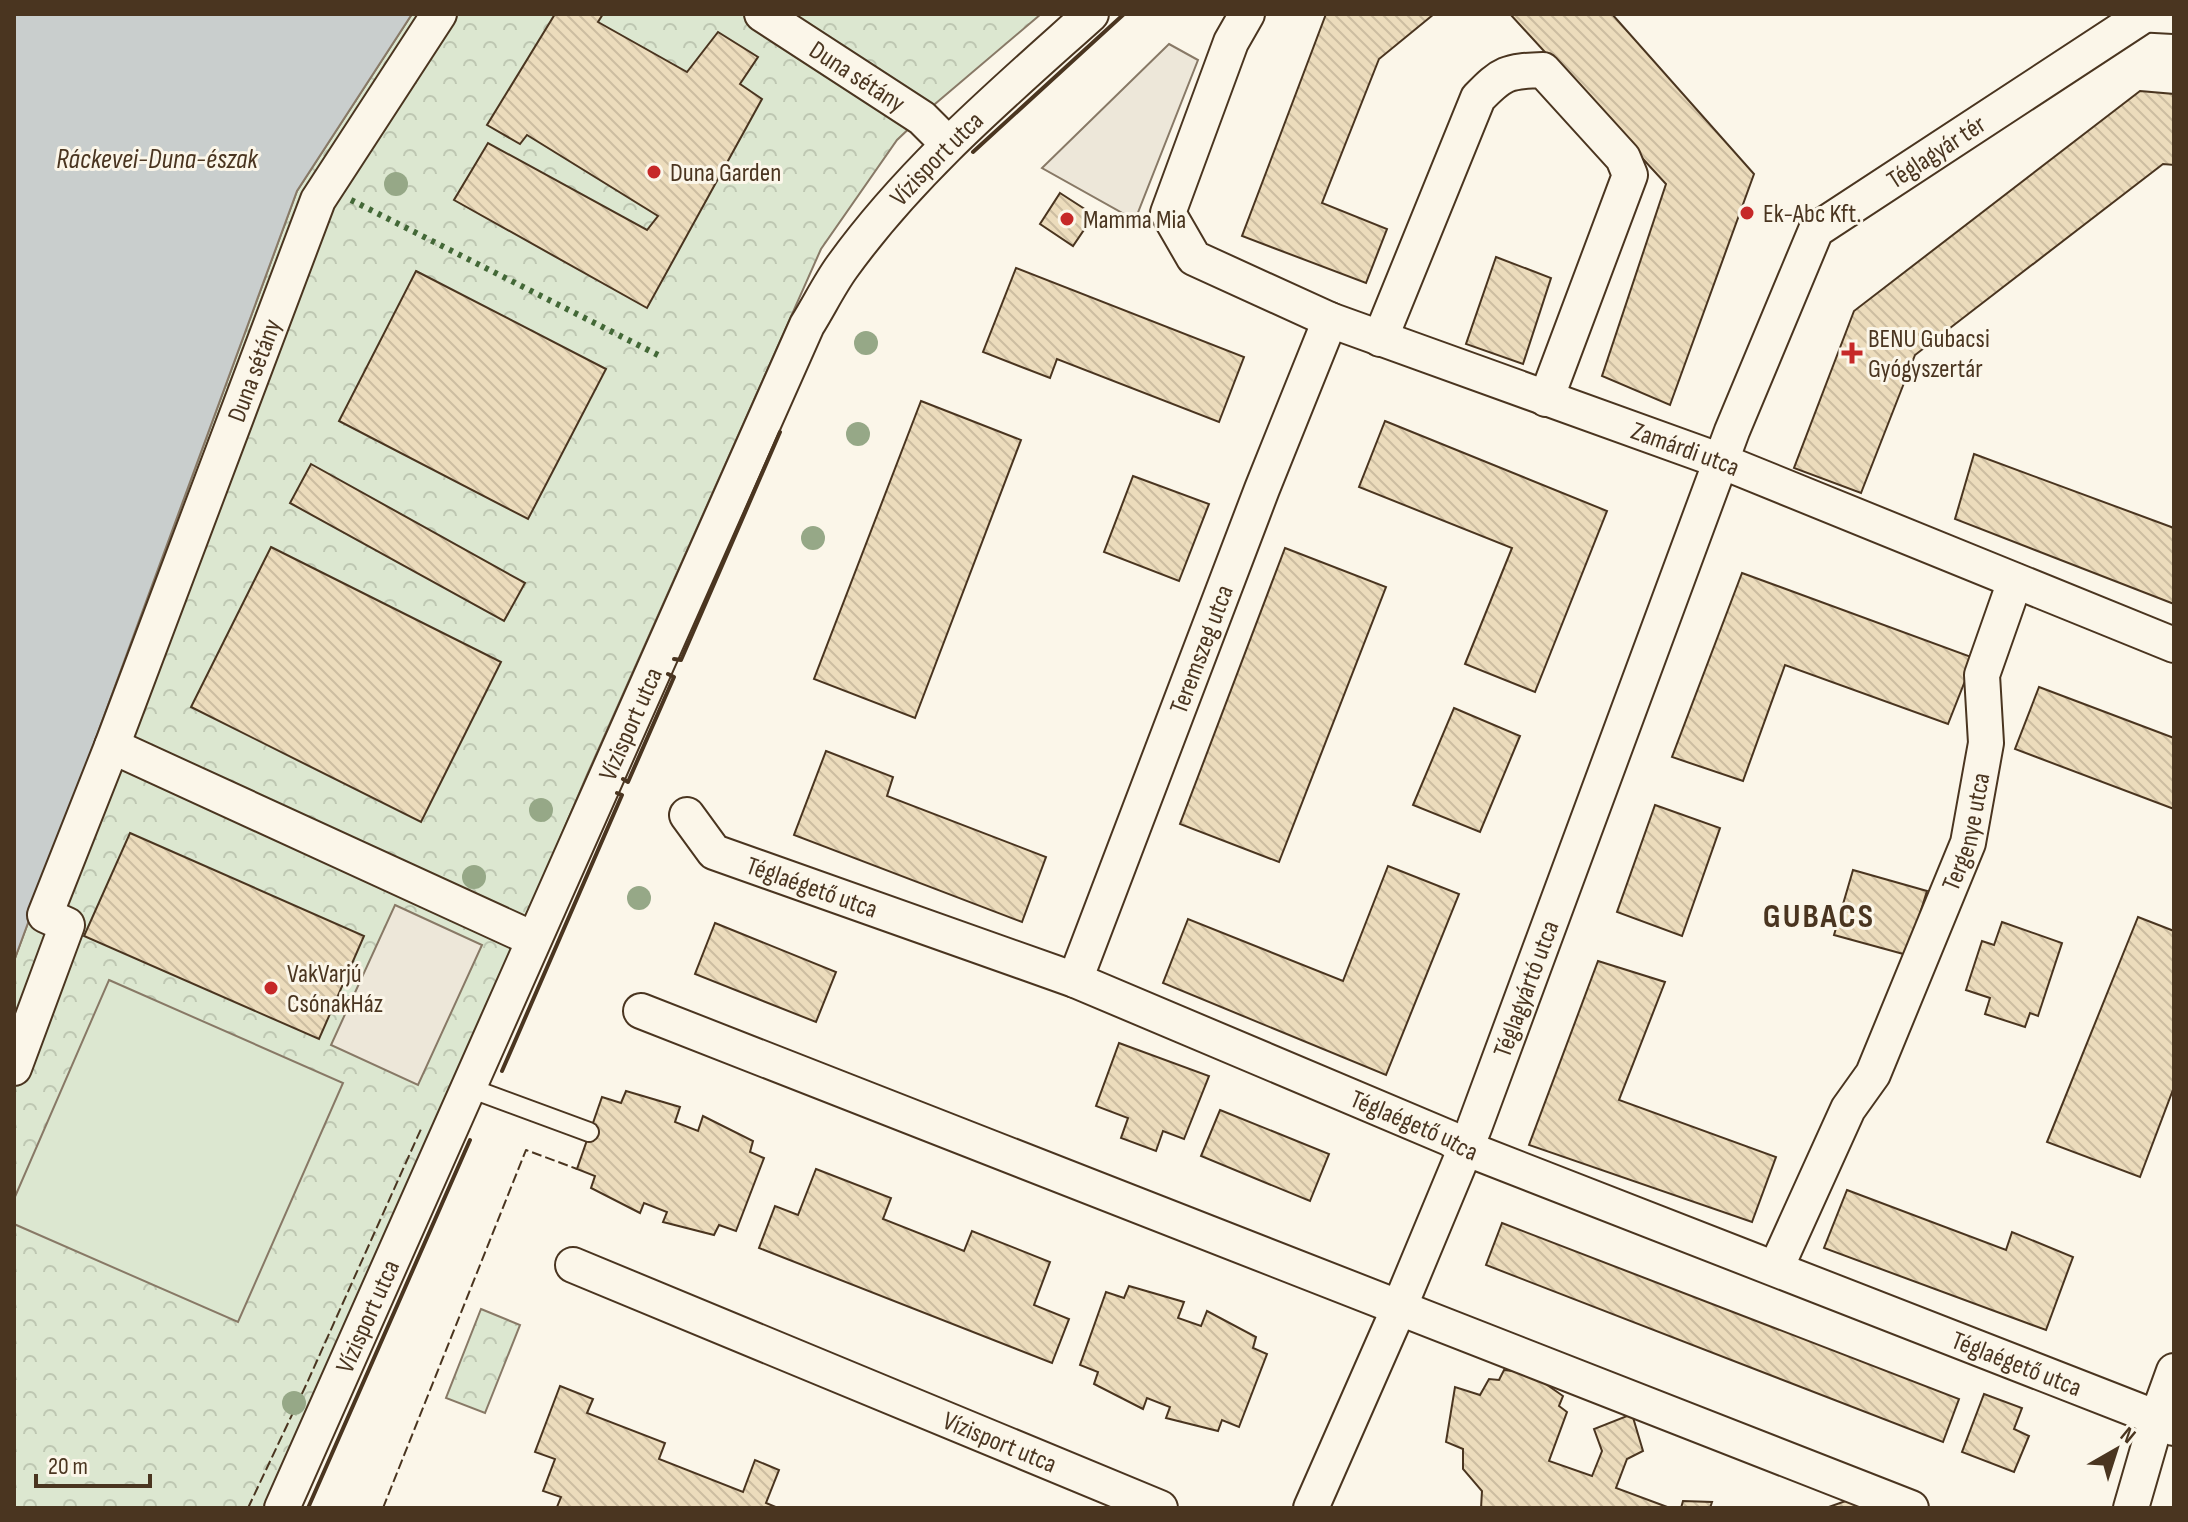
<svg xmlns="http://www.w3.org/2000/svg" width="2188" height="1522" font-family="'Sofia Sans Condensed',sans-serif">
<style>
.forest{fill:url(#forest-crowns);stroke:#887966;stroke-width:2}
.pitch{fill:#dce7d0;stroke:#887966;stroke-width:2}
.parking{fill:#ede7d9;stroke:#887966;stroke-width:2}
.water{fill:#c9cecd;stroke:#887966;stroke-width:2}
.building{fill:url(#building-back-hatch);stroke:#4a3520;stroke-width:2}
.lines{fill:none;stroke-linecap:round;stroke-linejoin:round}
.lane-casing{stroke:#4a3520;stroke-width:22}
.street-casing{stroke:#4a3520;stroke-width:38}
.lane{stroke:#fbf6e9;stroke-width:18}
.street{stroke:#fbf6e9;stroke-width:34}
.hedge{stroke:#436837;stroke-width:6;stroke-dasharray:4 6;stroke-linecap:butt}
.fence{stroke:#4a3520;stroke-width:2;stroke-dasharray:10 4;stroke-linecap:butt}
.wall{stroke:#4a3520;stroke-width:4}
.tree{fill:#96a887}
.poi-dot{fill:#c62828;stroke:#fbf6e9;stroke-width:3}
.labels{text-anchor:middle;stroke-width:6;stroke-linejoin:round;paint-order:stroke}
.street-label{font-size:26px;fill:#4a3520;stroke:#fbf6e9}
.poi-label{font-size:26px;fill:#4a3520;stroke:#fbf6e9;text-anchor:start}
.water-label{font-size:28px;font-style:italic;fill:#4a3520;stroke:#fbf6e9}
.district-label{font-size:34px;font-weight:bold;letter-spacing:2px;fill:#4a3520;stroke:#fbf6e9}
</style>
<defs>
<pattern id="forest-crowns" width="20" height="18" patternUnits="userSpaceOnUse" patternTransform="scale(2)"><rect width="20" height="18" fill="#dce7d0"/><path d="M2 6a3 3 0 1 1 6 0M12 15a3 3 0 1 1 6 0" fill="none" stroke="#bec7b2"/></pattern>
<pattern id="building-back-hatch" width="6" height="6" patternUnits="userSpaceOnUse" patternTransform="scale(2)"><rect width="6" height="6" fill="#ecdcbc"/><path d="M-1 5l2 2M0 0l6 6M5-1l2 2" fill="none" stroke="#ccbda1"/></pattern>
</defs>
<rect width="100%" height="100%" fill="#fbf6e9"/>
<!-- forest -->
<g class="forest">
<polygon points="412,14 1041,14 935,104 897,140 821,249 587,775 275,1508 14,1508 14,961 297,191"/>
<polygon points="481,1309 520,1325 485,1413 446,1398"/>
</g>
<!-- pitch -->
<polygon class="pitch" points="109,980 343,1083 238,1322 14,1224 14,1199"/>
<!-- parking -->
<g class="parking">
<polygon points="1169,44 1198,60 1135,220 1042,168"/>
<polygon points="395,905 482,945 418,1085 331,1045"/>
</g>
<!-- water -->
<polygon class="water" points="14,14 412,14 297,191 14,961"/>
<!-- building -->
<g class="building">
<polygon points="555,14 603,14 598,22 687,72 718,32 758,57 740,84 762,99 647,308 454,200 488,143 647,230 658,216 527,135 520,144 487,125"/>
<polygon points="1326,14 1434,14 1379,59 1322,203 1387,229 1366,283 1242,236"/>
<polygon points="1510,14 1612,14 1754,174 1670,405 1602,376 1666,184"/>
<polygon points="2140,91 2174,94 2174,165 2163,164 1915,355 1861,493 1794,468 1854,311"/>
<polygon points="1060,193 1094,215 1073,246 1040,224"/>
<polygon points="1496,257 1551,278 1523,364 1466,344"/>
<polygon points="1016,268 1244,357 1219,422 1057,359 1050,378 983,352"/>
<polygon points="416,271 606,369 528,519 339,421"/>
<polygon points="921,401 1021,440 915,718 814,679"/>
<polygon points="1385,421 1607,511 1535,692 1465,664 1512,548 1359,487"/>
<polygon points="1974,454 2174,528 2174,604 1955,519"/>
<polygon points="311,464 525,583 504,621 290,503"/>
<polygon points="1133,476 1209,504 1179,581 1104,552"/>
<polygon points="271,547 501,662 421,822 191,707"/>
<polygon points="1285,548 1386,587 1279,862 1180,824"/>
<polygon points="1742,573 1974,658 1948,724 1785,665 1743,781 1672,757"/>
<polygon points="2039,687 2174,738 2174,809 2015,749"/>
<polygon points="1454,708 1520,736 1480,832 1413,805"/>
<polygon points="826,751 893,777 887,796 1046,857 1022,922 794,835"/>
<polygon points="1655,805 1720,828 1682,936 1617,912"/>
<polygon points="130,833 364,936 319,1039 84,936"/>
<polygon points="1388,866 1459,894 1386,1075 1163,983 1188,919 1343,981"/>
<polygon points="1853,870 1927,891 1907,955 1834,935"/>
<polygon points="2138,917 2174,931 2174,1087 2140,1177 2047,1142"/>
<polygon points="2002,922 2062,943 2038,1016 2030,1013 2025,1027 1985,1014 1990,998 1966,990 1982,941 1994,945"/>
<polygon points="715,923 836,972 816,1022 695,974"/>
<polygon points="1598,961 1665,982 1619,1100 1776,1157 1752,1222 1529,1145"/>
<polygon points="1119,1043 1209,1076 1184,1139 1163,1131 1156,1151 1121,1138 1128,1118 1096,1106"/>
<polygon points="626,1091 680,1107 675,1122 698,1131 703,1116 753,1141 750,1152 764,1158 736,1231 719,1225 714,1235 663,1222 667,1212 644,1203 640,1213 591,1188 595,1176 577,1169 602,1097 621,1103"/>
<polygon points="1220,1110 1329,1154 1310,1201 1201,1156"/>
<polygon points="816,1169 891,1198 883,1219 964,1251 972,1231 1050,1262 1034,1305 1069,1319 1052,1363 759,1248 775,1206 798,1215"/>
<polygon points="1847,1190 2006,1250 2012,1232 2073,1257 2046,1330 1824,1248"/>
<polygon points="1502,1223 1959,1399 1943,1442 1486,1265"/>
<polygon points="1129,1286 1184,1302 1178,1318 1201,1326 1207,1311 1256,1337 1253,1348 1267,1354 1239,1427 1222,1420 1218,1431 1166,1418 1170,1407 1147,1398 1143,1409 1094,1384 1098,1372 1080,1365 1106,1292 1124,1298"/>
<polygon points="1504,1370 1530,1373 1563,1396 1559,1406 1567,1412 1549,1461 1592,1476 1602,1451 1594,1429 1632,1414 1643,1451 1627,1459 1616,1488 1670,1508 1481,1508 1482,1491 1463,1469 1463,1449 1446,1442 1455,1387 1480,1395 1489,1379 1499,1380"/>
<polygon points="560,1386 593,1399 587,1413 665,1443 659,1459 743,1492 755,1460 779,1470 766,1503 778,1508 557,1507 561,1497 543,1491 555,1459 535,1452"/>
<polygon points="1984,1394 2022,1408 2014,1429 2029,1436 2014,1472 1962,1452"/>
<polygon points="1854,1498 1857,1508 1826,1508"/>
<polygon points="1683,1501 1712,1502 1710,1508 1681,1508"/>
</g>
<g class="lines">
<!-- lane casing -->
<g class="lane-casing">
<polyline id="lane" points="467,1087 589,1132"/>
</g>
<!-- street casing -->
<g class="street-casing">
<g id="street">
<path id="s1" d="M762 14 922 118 948 144"/>
<path id="s2" d="M1247 14 1231 42 1168 213 1194 258 1330 320 1721 461 2174 645"/>
<polyline points="2137,14 2174,16"/>
<path d="M1380 339 1478 98C1502 73 1507 71 1543 70L1623 158 1630 175 1546 399"/>
<polyline points="112,746 533,939"/>
<path id="s3" d="M687 815 714 852 1075 980 1449 1138 1465 1148 2157 1418 2174 1428"/>
<path id="s4" d="M1075 980 1262 489 1330 320"/>
<polyline points="641,1011 1911,1508"/>
<path id="s5" d="M14 1068 67 925 45 915 112 746 318 200 439 14"/>
<path id="s6" d="M573 1265 1160 1508"/>
<path id="s7" d="M1776 1268 1848 1109 1873 1074 1968 843 1986 743 1982 675 2015 581"/>
<path id="s8" d="M282 1508 807 325C819 306 829 285 842 267 911 171 1003 93 1091 14"/>
<path id="s9" d="M1311 1508 1399 1308 1474 1128 1732 431 1816 230 2144 15"/>
<polyline points="2131,1508 2157,1418 2174,1371"/>
</g>
</g>
<!-- lane -->
<use href="#lane" class="lane"/>
<!-- street -->
<use href="#street" class="street"/>
<!-- hedge -->
<polyline class="hedge" points="351,200 658,355"/>
<!-- fence -->
<g class="fence">
<polyline points="248,1508 307,1383 421,1129"/>
<polyline points="383,1508 526,1150 577,1169"/>
</g>
<!-- wall -->
<g class="wall">
<polyline points="973,152 1124,14"/>
<polyline points="674,659 681,660 780,432"/>
<polyline points="623,779 628,782 674,677 668,674"/>
<polyline points="502,1071 622,795 617,793"/>
<polyline points="308,1508 470,1140"/>
</g>
</g>
<!-- trees -->
<g class="tree">
<circle cx="396" cy="184" r="12"/>
<circle cx="866" cy="343" r="12"/>
<circle cx="858" cy="434" r="12"/>
<circle cx="813" cy="538" r="12"/>
<circle cx="541" cy="810" r="12"/>
<circle cx="474" cy="877" r="12"/>
<circle cx="639" cy="898" r="12"/>
<circle cx="294" cy="1403" r="12"/>
</g>
<!-- markers -->
<g class="poi-dot">
<circle cx="654" cy="172" r="8"/>
<circle cx="1747" cy="213" r="8"/>
<circle cx="1067" cy="219" r="8"/>
<path d="M1848 341h8v8h8v8h-8v8h-8v-8h-8v-8h8z"/>
<circle cx="271" cy="988" r="8"/>
</g>
<g class="labels">
<!-- street labels -->
<g class="street-label">
<text dy="9" stroke="none"><textPath href="#s1" startOffset="114">Duna sétány</textPath></text>
<text dy="9" stroke="none"><textPath href="#s9" startOffset="1518">Téglagyár tér</textPath></text>
<text dy="9" stroke="none"><textPath href="#s8" startOffset="1506">Vízisport utca</textPath></text>
<text dy="9" stroke="none"><textPath href="#s5" startOffset="760">Duna sétány</textPath></text>
<text dy="9" stroke="none"><textPath href="#s2" startOffset="794">Zamárdi utca</textPath></text>
<text dy="9" stroke="none"><textPath href="#s4" startOffset="354">Teremszeg utca</textPath></text>
<text dy="9" stroke="none"><textPath href="#s8" startOffset="858">Vízisport utca</textPath></text>
<text dy="9" stroke="none"><textPath href="#s7" startOffset="478">Tergenye utca</textPath></text>
<text dy="9" stroke="none"><textPath href="#s3" startOffset="150">Téglaégető utca</textPath></text>
<text dy="9" stroke="none"><textPath href="#s9" startOffset="562">Téglagyártó utca</textPath></text>
<text dy="9" stroke="none"><textPath href="#s3" startOffset="798">Téglaégető utca</textPath></text>
<text dy="9" stroke="none"><textPath href="#s8" startOffset="210">Vízisport utca</textPath></text>
<text dy="9" stroke="none"><textPath href="#s3" startOffset="1446">Téglaégető utca</textPath></text>
<text dy="9" stroke="none"><textPath href="#s6" startOffset="462">Vízisport utca</textPath></text>
</g>
<!-- poi labels -->
<g class="poi-label">
<text x="670" y="181">Duna Garden</text>
<text x="1763" y="222">Ek-Abc Kft.</text>
<text x="1083" y="228">Mamma Mia</text>
<text x="1868" y="347">BENU Gubacsi<tspan x="1868" dy="30">Gyógyszertár</tspan></text>
<text x="287" y="982">VakVarjú<tspan x="287" dy="30">CsónakHáz</tspan></text>
</g>
<!-- water labels -->
<g class="water-label">
<text x="157" y="168">Ráckevei-Duna-észak</text>
</g>
<!-- district labels -->
<g class="district-label">
<text x="1819" y="927">GUBACS</text>
</g>
</g>
<!-- border -->
<rect width="2188" height="1522" fill="none" stroke="#4a3520" stroke-width="32"/>
<!-- north arrow -->
<g transform="translate(2116 1450) rotate(39)" stroke="#fbf6e9" stroke-width="6" paint-order="stroke">
<path d="M0-6L14 30L0 20L-14 30Z" fill="#4a3520"/>
<text y="-12" font-size="22" font-weight="bold" text-anchor="middle" fill="#4a3520">N</text>
</g>
<!-- scale -->
<path d="M36 1474v12h114v-12" fill="none" stroke="#4a3520" stroke-width="4"/>
<text x="48" y="1474" font-size="24" fill="#4a3520" stroke="#fbf6e9" stroke-width="6" paint-order="stroke">20 m</text>
</svg>
